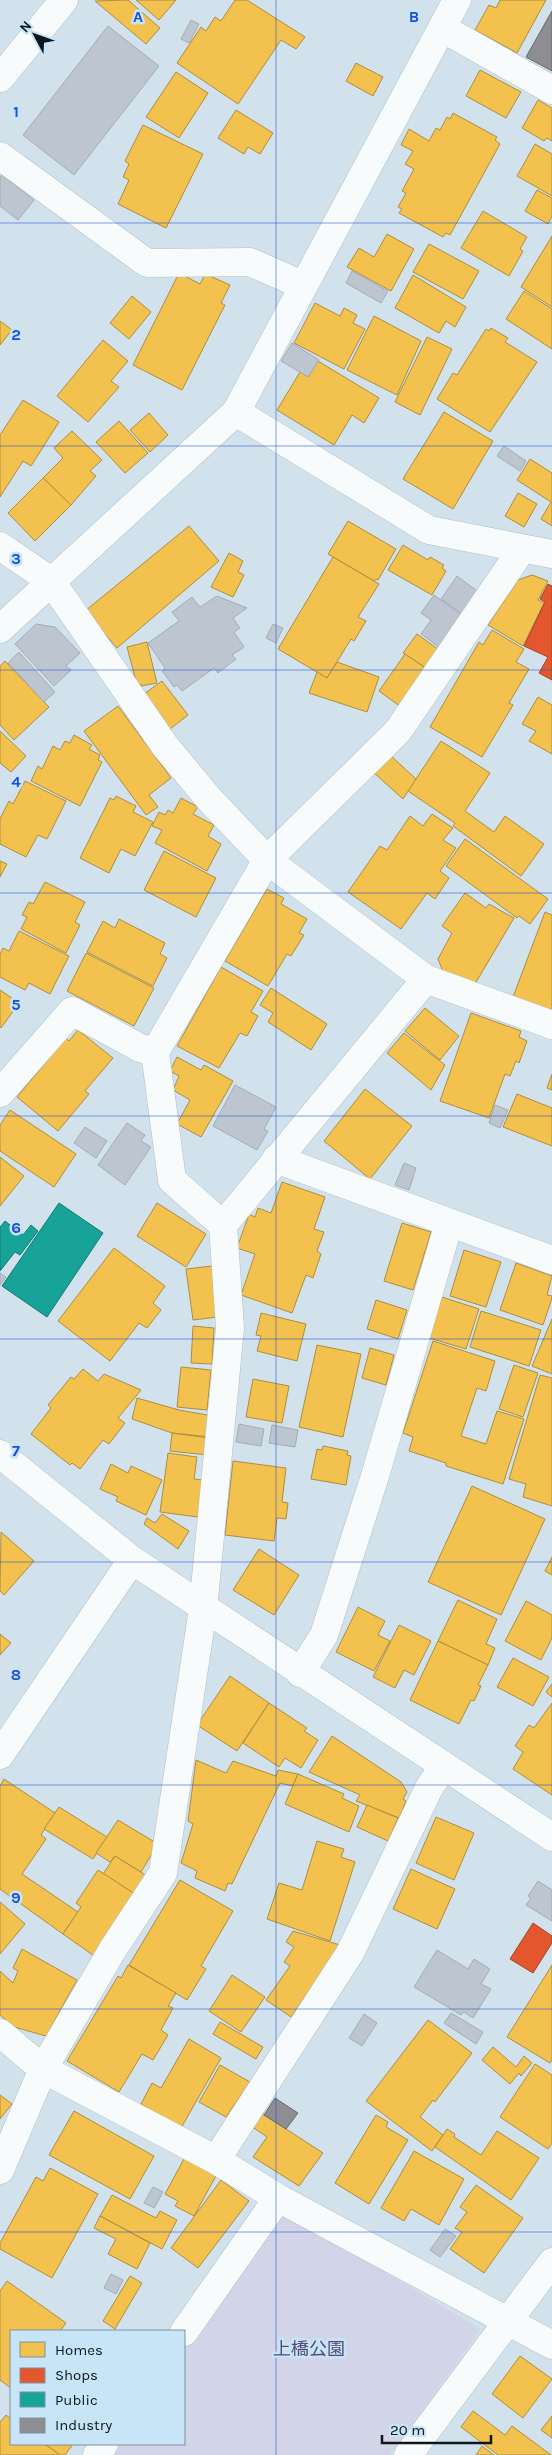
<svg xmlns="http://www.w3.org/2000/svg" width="552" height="2455" font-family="Karla,'Noto Sans JP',sans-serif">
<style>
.green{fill:#d2d5e8}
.homes{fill:#f2c14e;stroke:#ad8e3f}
.shops{fill:#e4572e;stroke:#a44429}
.public{fill:#17a398;stroke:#147973}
.industry{fill:#8d8d92;stroke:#676a6f}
.building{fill:#bdc6d0;stroke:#a3adb6}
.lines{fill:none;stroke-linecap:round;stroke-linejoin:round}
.minor-casing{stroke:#b2bec7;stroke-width:29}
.minor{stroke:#f8fbfc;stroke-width:28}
.grid{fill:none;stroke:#1d4ed8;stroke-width:1;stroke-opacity:0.55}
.labels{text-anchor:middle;stroke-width:5;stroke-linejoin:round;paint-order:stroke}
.park-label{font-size:18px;fill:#574978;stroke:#c8e4f7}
.grid-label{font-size:16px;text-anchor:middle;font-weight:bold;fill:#1d4ed8;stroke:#c8e4f7;stroke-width:5;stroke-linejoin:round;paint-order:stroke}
</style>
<rect width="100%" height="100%" fill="#d2e2ec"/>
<!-- green -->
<polygon class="green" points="279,2209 481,2329 390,2455 107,2455 115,2444 184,2444 184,2345"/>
<!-- homes -->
<g class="homes">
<polygon points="128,0 160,28 146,44 95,1"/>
<polygon points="136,0 176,0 159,20"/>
<polygon points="235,0 247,0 305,37 296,49 281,40 238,104 177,63 201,27 206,31 215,17 221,21"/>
<polygon points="500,0 546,0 517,53 475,30 489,5 496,8"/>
<polygon points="356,63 383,77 373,96 346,81"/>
<polygon points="480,70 521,92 506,118 466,96"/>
<polygon points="176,72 208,93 179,138 146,117"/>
<polygon points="538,100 552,108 552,141 547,138 544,141 522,128"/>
<polygon points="236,110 273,133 260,154 248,147 244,154 218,138"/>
<polygon points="453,113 497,137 495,140 500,144 450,235 446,233 443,237 399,213 402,209 398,207 406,193 402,191 414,169 405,164 413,151 401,145 409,129 429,141 436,128 440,130 447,117 450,119"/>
<polygon points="143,125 203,154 166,228 118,204 129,180 123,177 129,164 125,161"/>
<polygon points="535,144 552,154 552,196 517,176"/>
<polygon points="537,190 552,198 552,216 548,224 525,211"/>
<polygon points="483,211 527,237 520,249 523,251 509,276 461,248"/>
<polygon points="387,234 414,249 391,291 347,267 359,248 374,257"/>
<polygon points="552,236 552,307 521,287"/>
<polygon points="429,244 479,271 463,299 413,272"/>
<polygon points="179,273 200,284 205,274 230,285 221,303 225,305 182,390 133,365"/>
<polygon points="413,275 466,307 455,327 446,321 439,333 395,308"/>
<polygon points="524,291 552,309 552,349 506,319"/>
<polygon points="132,296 151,312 129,339 110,323"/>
<polygon points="315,303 340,316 344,308 357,315 353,323 365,329 344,369 294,343"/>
<polygon points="374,316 421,341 397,395 347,370"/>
<polygon points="0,321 12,330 0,345"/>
<polygon points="491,328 508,338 505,342 537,362 490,432 437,399 453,373 457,375 486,329 489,331"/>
<polygon points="427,337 452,349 420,415 395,402"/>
<polygon points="103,340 128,361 111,381 119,387 88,422 57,396"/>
<polygon points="318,361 379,398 364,423 352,415 334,445 277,410 300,372 308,377"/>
<polygon points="23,400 59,422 31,466 23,461 0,497 0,435"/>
<polygon points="444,412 493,441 453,509 403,479"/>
<polygon points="149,413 168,435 150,452 130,430"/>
<polygon points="119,421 148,453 125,473 96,442"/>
<polygon points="72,431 102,460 90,471 96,476 71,505 43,478 63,458 54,448"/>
<polygon points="530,459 552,473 552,526 541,519 551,502 517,480"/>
<polygon points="43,478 71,505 35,541 8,513"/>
<polygon points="518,493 537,504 524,527 505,516"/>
<polygon points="348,521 396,549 378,580 376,579 374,581 328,554"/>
<polygon points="189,526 219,561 117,648 85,611"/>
<polygon points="403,545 428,560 430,557 444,565 442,568 446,571 432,595 388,570"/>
<polygon points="229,553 243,561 238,572 244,575 233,597 211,587"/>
<polygon points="333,557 379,584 358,617 366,621 354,641 351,639 327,678 278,649"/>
<polygon points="532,575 548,581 538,600 544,603 523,646 488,625 518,580"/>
<polygon points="492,630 524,649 516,662 529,669 509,703 513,705 482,757 430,727 479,642 483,645"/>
<polygon points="417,634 439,650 426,668 403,653"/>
<polygon points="147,642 157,683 141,686 141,684 137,685 127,647"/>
<polygon points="405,654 427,669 401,707 379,691"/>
<polygon points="5,661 49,707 14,740 0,725 0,666"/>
<polygon points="337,662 379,677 367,712 309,693 317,672 327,678"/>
<polygon points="162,681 188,715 170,729 144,694"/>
<polygon points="538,697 552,705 552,754 529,741 536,731 522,724"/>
<polygon points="118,706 171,778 149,795 158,807 146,815 84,731"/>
<polygon points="0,731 26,756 11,772 0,763"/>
<polygon points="74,735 92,745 89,749 100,755 98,760 102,762 80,806 31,781 38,766 42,769 53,746 60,750 65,741 70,743"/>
<polygon points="441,741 490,773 465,811 494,832 505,816 544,844 521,876 453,826 455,823 408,791"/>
<polygon points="390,755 416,779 403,799 373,772"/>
<polygon points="25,781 66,801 47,839 38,835 26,857 0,844 0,819 9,801 13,804"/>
<polygon points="116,796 136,806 133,812 153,822 135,856 121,849 109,873 80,858 110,798 114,800"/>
<polygon points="181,798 198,807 193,814 214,825 208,836 221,844 207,871 155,843 162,830 152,826 159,812 165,815 168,810 173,813"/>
<polygon points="432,814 453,828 443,840 456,848 440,871 449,878 435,899 427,893 401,929 348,892 380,846 387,850 410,816 423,826"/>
<polygon points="465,839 548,899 530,924 519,916 517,918 446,866"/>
<polygon points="164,851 216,878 196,917 144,890"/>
<polygon points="0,861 7,864 0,877"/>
<polygon points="45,882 85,902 75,922 80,925 66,953 21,929 27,917 22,915 29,902 33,904"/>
<polygon points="267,889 284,898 281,904 307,919 299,933 304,935 291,956 287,954 268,986 225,961"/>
<polygon points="465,893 486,908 489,904 514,918 475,984 443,972 438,959 452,933 442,926"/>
<polygon points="545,912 552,915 552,1013 513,997"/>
<polygon points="119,919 165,943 160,954 167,958 153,986 87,952 103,921 115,928"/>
<polygon points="19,931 69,956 50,994 29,983 25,990 0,977 0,954 3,948 9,951"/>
<polygon points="86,953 154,988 134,1026 67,991"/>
<polygon points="221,967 263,991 251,1012 258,1016 247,1036 240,1033 219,1068 177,1046"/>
<polygon points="271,988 327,1024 311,1050 268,1022 273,1013 260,1005"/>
<polygon points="0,990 19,1003 1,1028 0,1026"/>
<polygon points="425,1008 459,1036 440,1060 405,1031"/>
<polygon points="471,1013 521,1031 519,1037 527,1041 519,1063 516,1061 510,1076 505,1074 489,1118 440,1101"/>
<polygon points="78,1030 113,1058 85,1091 89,1094 58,1131 17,1097 66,1038 69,1041"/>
<polygon points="404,1033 445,1065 431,1090 387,1053"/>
<polygon points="177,1057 201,1070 204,1065 233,1081 201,1137 177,1124 190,1100 173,1090 179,1076 170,1071"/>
<polygon points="552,1074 552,1090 547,1088"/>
<polygon points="365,1089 412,1126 370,1179 324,1141"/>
<polygon points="517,1094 552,1108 552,1146 503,1127"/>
<polygon points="10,1110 76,1154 54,1187 0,1151 0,1125"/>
<polygon points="0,1157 24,1176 0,1206"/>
<polygon points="282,1182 325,1197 314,1229 324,1232 317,1251 321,1254 313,1278 306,1275 292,1313 241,1295 255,1254 237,1248 249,1214 255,1217 258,1208 271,1213"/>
<polygon points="157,1203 206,1234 186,1267 137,1236"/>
<polygon points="402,1223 431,1232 413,1290 384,1281"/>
<polygon points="114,1248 165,1286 153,1303 161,1310 147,1328 139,1323 110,1361 58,1321"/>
<polygon points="464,1250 501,1262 486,1307 450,1296"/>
<polygon points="516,1263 552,1276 547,1295 552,1296 552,1298 543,1325 500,1310"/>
<polygon points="212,1266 218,1317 193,1320 186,1269"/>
<polygon points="442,1297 479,1309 466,1349 429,1338"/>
<polygon points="376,1300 407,1310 398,1339 367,1329"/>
<polygon points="481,1311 541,1330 529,1366 470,1347"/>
<polygon points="261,1313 306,1324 297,1361 257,1351 261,1336 256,1335"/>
<polygon points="552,1319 552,1374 532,1366"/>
<polygon points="193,1326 214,1328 212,1364 191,1363"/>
<polygon points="433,1341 495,1361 486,1391 477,1388 461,1436 486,1444 497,1411 524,1419 503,1484 446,1466 446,1463 409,1451 413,1437 403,1433"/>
<polygon points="317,1345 361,1354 343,1437 299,1427"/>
<polygon points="370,1348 394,1355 386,1385 362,1378"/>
<polygon points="514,1365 538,1373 523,1417 499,1409"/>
<polygon points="181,1367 211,1370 207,1410 177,1407"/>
<polygon points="83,1369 98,1381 104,1374 141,1390 118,1418 125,1423 109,1444 103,1440 80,1469 72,1463 70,1465 31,1434 51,1408 48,1405 71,1377 74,1379"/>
<polygon points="540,1375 552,1378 552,1506 523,1497 526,1484 509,1479"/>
<polygon points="253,1379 289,1386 282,1423 246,1417"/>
<polygon points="137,1398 179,1410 213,1416 210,1437 172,1433 132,1419"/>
<polygon points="172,1433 209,1438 208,1455 170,1451"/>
<polygon points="323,1446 348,1451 347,1455 351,1456 346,1485 311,1479 317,1449 322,1450"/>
<polygon points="168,1453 197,1457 194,1479 203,1480 198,1517 160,1512"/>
<polygon points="233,1461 286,1468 282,1502 288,1503 286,1519 277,1518 274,1541 225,1535"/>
<polygon points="111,1464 128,1473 131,1466 162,1480 146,1515 116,1501 118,1497 100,1489"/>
<polygon points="472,1486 545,1519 501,1615 428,1582"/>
<polygon points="162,1514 189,1531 178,1549 144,1524 147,1518 155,1523"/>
<polygon points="1,1532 34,1561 4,1595 0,1591"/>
<polygon points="259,1549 299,1575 274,1615 233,1590"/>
<polygon points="552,1557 552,1575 545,1571"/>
<polygon points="458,1600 497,1619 486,1644 495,1648 488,1665 438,1641"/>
<polygon points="526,1601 552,1615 552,1638 541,1660 505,1641"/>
<polygon points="358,1607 385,1621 378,1635 390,1641 374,1671 336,1652"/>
<polygon points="399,1625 431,1641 414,1675 404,1670 395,1688 373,1677"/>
<polygon points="0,1634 11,1643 0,1655"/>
<polygon points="438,1641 488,1665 478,1685 481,1686 474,1701 471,1700 459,1724 410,1700"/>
<polygon points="513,1658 549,1677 533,1706 497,1687"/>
<polygon points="230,1676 269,1703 237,1751 197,1725"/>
<polygon points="552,1684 552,1697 546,1692"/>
<polygon points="269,1703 307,1728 304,1731 318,1740 301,1768 285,1758 279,1767 243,1743"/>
<polygon points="552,1703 552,1795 513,1769 523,1752 515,1746 529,1725 534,1728"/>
<polygon points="332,1736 401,1782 407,1792 403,1799 406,1801 399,1818 356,1801 360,1795 309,1772"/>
<polygon points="196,1760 226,1773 233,1761 276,1776 278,1770 298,1774 293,1786 280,1783 232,1884 228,1883 225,1891 195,1878 197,1871 181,1863 193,1824 188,1821"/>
<polygon points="298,1774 344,1794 342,1798 359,1806 349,1832 285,1804"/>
<polygon points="4,1779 55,1813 41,1835 46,1839 22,1874 78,1912 63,1934 0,1889 0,1786"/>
<polygon points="367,1805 398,1818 388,1841 357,1827"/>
<polygon points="59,1807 107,1837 93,1859 44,1829"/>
<polygon points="436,1817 474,1833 454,1880 416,1863"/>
<polygon points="118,1820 158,1844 141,1872 115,1856 110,1862 96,1853"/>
<polygon points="317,1841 344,1849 341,1857 355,1862 330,1941 267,1919 279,1883 302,1890"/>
<polygon points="115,1856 147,1876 135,1894 103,1874"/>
<polygon points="411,1869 455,1889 437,1929 393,1909"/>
<polygon points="98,1870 135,1894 97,1958 63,1934 81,1907 76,1903"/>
<polygon points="180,1880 233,1911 201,1966 206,1969 187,2000 129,1965"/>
<polygon points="0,1902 25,1924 0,1954"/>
<polygon points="293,1931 340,1945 291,2017 266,2000 290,1966 284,1962 294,1947 286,1942"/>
<polygon points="22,1949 77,1980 46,2036 14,2027 0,2015 0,1971 13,1983 18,1971 13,1968"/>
<polygon points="128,1965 176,1993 168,2006 173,2008 161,2030 168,2035 153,2060 142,2054 119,2092 67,2061 118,1976 121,1978"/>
<polygon points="552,1965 552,2060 550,2063 507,2037"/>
<polygon points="232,1975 265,1997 241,2032 209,2011"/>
<polygon points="428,2020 472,2053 435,2102 433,2100 420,2117 443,2135 432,2151 366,2101"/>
<polygon points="220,2022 263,2047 256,2059 213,2034"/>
<polygon points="189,2039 221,2058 181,2128 141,2104 152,2083 161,2088"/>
<polygon points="493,2047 516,2067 524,2056 532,2063 521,2076 519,2073 510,2084 482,2060"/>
<polygon points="535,2064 552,2075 552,2143 548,2149 500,2117"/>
<polygon points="220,2065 250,2082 226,2117 199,2102"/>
<polygon points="0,2095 12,2104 0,2119"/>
<polygon points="74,2111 154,2156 130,2199 49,2155"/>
<polygon points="260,2112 323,2153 299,2186 253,2157 267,2137 251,2126"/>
<polygon points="376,2115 388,2122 386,2127 408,2140 369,2204 335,2183"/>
<polygon points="447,2129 455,2134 454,2137 481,2155 497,2131 539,2158 511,2200 435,2147"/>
<polygon points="414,2151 464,2179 439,2225 411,2209 404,2221 381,2208"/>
<polygon points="185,2157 217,2174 194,2216 175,2206 178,2201 165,2194"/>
<polygon points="50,2168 98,2194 52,2278 0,2249 0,2243 36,2177 43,2181"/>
<polygon points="221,2180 249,2201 198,2268 171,2248"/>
<polygon points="476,2185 523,2218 484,2273 450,2249 462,2232 455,2228 467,2212 460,2207"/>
<polygon points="112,2195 156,2218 160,2211 177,2220 162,2249 100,2216"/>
<polygon points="100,2216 150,2243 137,2269 108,2254 116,2239 94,2228"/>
<polygon points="130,2276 142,2283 115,2329 103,2321"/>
<polygon points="7,2281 66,2323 60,2331 11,2331 11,2388 0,2380 0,2291"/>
<polygon points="520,2356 552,2379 523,2418 492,2394"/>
<polygon points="473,2411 505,2435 512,2426 551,2455 498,2455 461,2427"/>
<polygon points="6,2415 11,2419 11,2444 45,2444 60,2455 0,2455 0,2422"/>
<polygon points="552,2416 552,2438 541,2430"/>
<polygon points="45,2444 73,2444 65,2455 60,2455"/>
<polygon points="482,2446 494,2455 476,2455"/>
</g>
<!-- shops -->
<g class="shops">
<polygon points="548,584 552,586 552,680 539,673 548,657 524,646 545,602 540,599"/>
<polygon points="533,1923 552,1936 552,1943 533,1973 510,1959"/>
</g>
<!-- public -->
<g class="public">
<polygon points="59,1203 103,1233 47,1317 2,1286"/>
<polygon points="5,1221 23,1235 31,1225 38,1231 20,1255 15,1252 0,1271 0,1227"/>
</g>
<!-- industry -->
<g class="industry">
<polygon points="552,11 552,71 526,57"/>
<polygon points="275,2098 298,2113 286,2129 264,2115"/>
</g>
<!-- building -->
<g class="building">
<polygon points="191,20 199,24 189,43 181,39"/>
<polygon points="108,26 159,66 74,175 23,135"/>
<polygon points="2,175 34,200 18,220 0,206 0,177"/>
<polygon points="352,271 388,291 381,303 346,283"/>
<polygon points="292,343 319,360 308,377 281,361"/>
<polygon points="504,446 526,461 520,471 497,456"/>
<polygon points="457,576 480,593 464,615 441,599"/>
<polygon points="434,595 463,616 440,648 421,634 431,620 421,613"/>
<polygon points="217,596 247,608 233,618 240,628 234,632 244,647 232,655 236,659 218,673 214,668 182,691 177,685 174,687 162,671 165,668 148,643 179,621 172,612 192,597 200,607"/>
<polygon points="36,624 55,627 80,653 66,666 71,670 54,686 15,644"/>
<polygon points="273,624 283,628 276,643 266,638"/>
<polygon points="19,652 55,692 44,702 8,663"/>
<polygon points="235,1085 276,1107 264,1129 268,1131 257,1150 213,1126"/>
<polygon points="495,1105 508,1110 500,1128 489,1123"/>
<polygon points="127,1123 145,1135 141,1141 151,1147 125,1185 98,1165"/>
<polygon points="85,1127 107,1141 96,1158 74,1143"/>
<polygon points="404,1163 416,1168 409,1190 395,1185"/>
<polygon points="0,1273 6,1277 0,1285"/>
<polygon points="239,1424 264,1429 261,1446 236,1442"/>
<polygon points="272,1425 298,1430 295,1447 269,1443"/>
<polygon points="538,1881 552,1890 552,1921 526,1905 531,1898 528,1896"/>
<polygon points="437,1950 468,1969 474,1959 490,1969 481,1984 491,1989 473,2018 464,2012 461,2015 414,1987"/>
<polygon points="451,2013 483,2032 476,2044 444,2023"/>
<polygon points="364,2014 377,2023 362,2046 349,2038"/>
<polygon points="153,2187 163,2192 154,2208 144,2203"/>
<polygon points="445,2229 456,2236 440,2257 430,2250"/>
<polygon points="111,2274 123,2280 116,2294 104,2288"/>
</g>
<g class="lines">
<!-- minor casing -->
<g class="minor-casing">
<g id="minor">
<polyline points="442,28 552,90"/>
<polyline points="0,78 64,0"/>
<polyline points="0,156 147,263 250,262 302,285"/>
<polyline points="236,412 429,530 552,554"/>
<polyline points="0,546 51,581 165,746 210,800 267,860 426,979 552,1025"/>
<polyline points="0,629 236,412 457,0"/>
<polyline points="0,1093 72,1011 140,1048 155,1052"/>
<polyline points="276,1159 552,1260"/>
<polyline points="223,1225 172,1180 155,1052 267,860 398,731 522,549"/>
<polyline points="0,1454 132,1560 552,1837"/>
<polyline points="300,1673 324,1635 375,1476 449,1223"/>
<polyline points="0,1755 132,1560"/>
<polyline points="0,2033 43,2069 216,2160 278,2198 552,2345"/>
<polyline points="216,2160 350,1953 429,1788 443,1767"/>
<polyline points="0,2170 43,2069 113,1949 163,1873 203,1609 230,1328 223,1225 426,979"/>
<polyline points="184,2332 278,2198"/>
<polyline points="97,2455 104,2444"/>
<polyline points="408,2455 552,2262"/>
</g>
</g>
<!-- minor -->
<use href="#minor" class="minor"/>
</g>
<!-- grid -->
<path class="grid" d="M276 0V2455M0 223H552M0 446H552M0 670H552M0 893H552M0 1116H552M0 1339H552M0 1562H552M0 1785H552M0 2009H552M0 2232H552"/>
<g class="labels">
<!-- park labels -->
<g class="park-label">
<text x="309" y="2355">上橋公園</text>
</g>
</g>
<g class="grid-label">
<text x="138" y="22">A</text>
<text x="414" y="22">B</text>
<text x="16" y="117">1</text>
<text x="16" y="340">2</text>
<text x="16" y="564">3</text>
<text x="16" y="787">4</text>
<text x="16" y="1010">5</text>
<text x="16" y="1233">6</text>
<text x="16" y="1456">7</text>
<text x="16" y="1680">8</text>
<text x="16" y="1903">9</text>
</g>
<!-- legend -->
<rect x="10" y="2330" width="175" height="115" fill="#c8e4f7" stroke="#7d92a0"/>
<rect x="20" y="2342" width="25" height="15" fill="#f2c14e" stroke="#7d92a0"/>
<text x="55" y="2355" font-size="15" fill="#0d171d">Homes</text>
<rect x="20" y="2368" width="25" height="15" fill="#e4572e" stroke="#7d92a0"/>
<text x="55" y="2380" font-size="15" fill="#0d171d">Shops</text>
<rect x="20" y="2392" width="25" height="15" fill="#17a398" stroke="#7d92a0"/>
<text x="55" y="2405" font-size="15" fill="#0d171d">Public</text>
<rect x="20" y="2418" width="25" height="15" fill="#8d8d92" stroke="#7d92a0"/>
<text x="55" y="2430" font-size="15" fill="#0d171d">Industry</text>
<!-- north arrow -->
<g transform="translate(35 35) rotate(311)" stroke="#c8e4f7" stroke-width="4" paint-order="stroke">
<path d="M0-4L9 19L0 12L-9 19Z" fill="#0d171d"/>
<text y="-8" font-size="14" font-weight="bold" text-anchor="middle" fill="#0d171d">N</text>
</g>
<!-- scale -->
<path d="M382 2435v8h109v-8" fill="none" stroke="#0d171d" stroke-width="2.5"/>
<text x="390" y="2435" font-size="15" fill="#0d171d" stroke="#c8e4f7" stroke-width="4" paint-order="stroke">20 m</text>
</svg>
